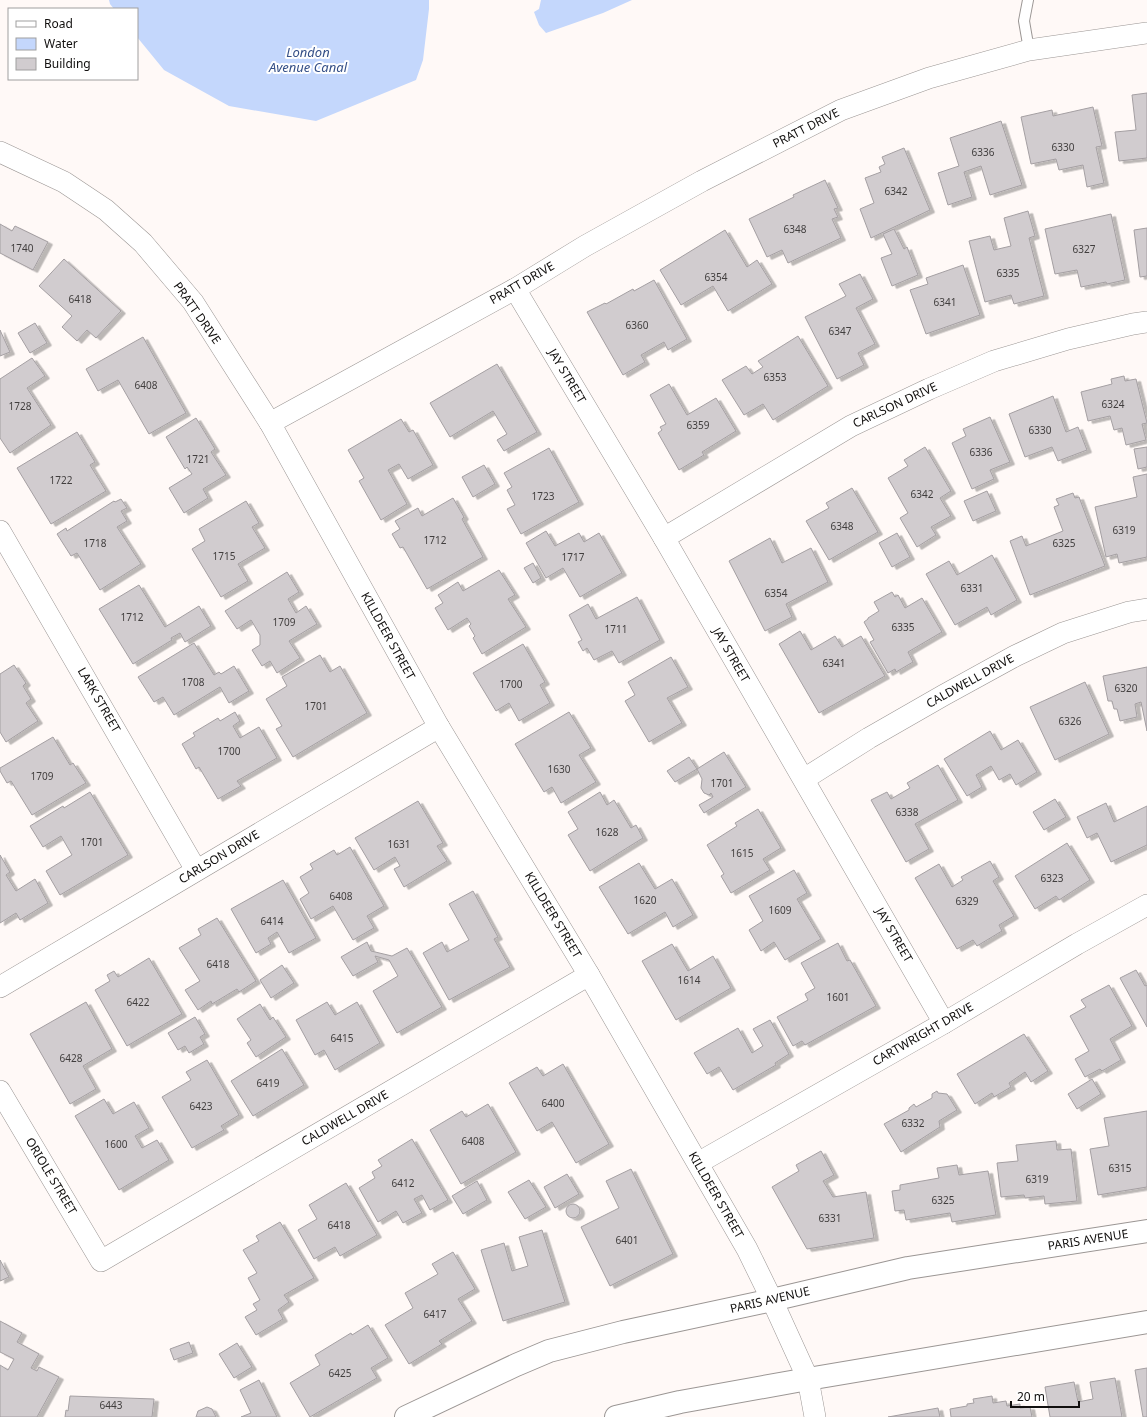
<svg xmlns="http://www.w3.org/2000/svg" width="1147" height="1417" font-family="'Noto Sans',sans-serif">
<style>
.water{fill:#c4d7fc}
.building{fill:#d1cccf;stroke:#a49fa2;filter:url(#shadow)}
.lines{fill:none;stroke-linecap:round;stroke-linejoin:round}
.lane-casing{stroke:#9b9694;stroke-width:12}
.street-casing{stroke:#9b9694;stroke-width:22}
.secondary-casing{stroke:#9b9694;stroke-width:24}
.lane{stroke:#fff;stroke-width:10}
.street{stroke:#fff;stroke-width:21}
.secondary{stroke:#fff;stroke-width:22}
.labels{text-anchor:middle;stroke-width:4;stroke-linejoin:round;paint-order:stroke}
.number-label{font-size:10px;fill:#413e3e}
.street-label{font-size:12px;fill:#110f0e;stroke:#fff}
.water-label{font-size:13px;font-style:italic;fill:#344f87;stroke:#fff}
</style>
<defs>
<filter id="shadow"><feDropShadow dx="4.5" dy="2.5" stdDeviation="0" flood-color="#0004"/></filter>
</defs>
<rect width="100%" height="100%" fill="#fff9f7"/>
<!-- water -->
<g class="water">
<polygon points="109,0 429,0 429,9 423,60 416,80 316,121 229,106 164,70 137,37 137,9 114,9 110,4"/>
<polygon points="541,0 632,0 603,13 546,33 539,25 534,12 539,9"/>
</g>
<!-- building -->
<g class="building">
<polygon points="1147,93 1147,158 1119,161 1115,132 1136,130 1132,95"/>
<polygon points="1093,107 1102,146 1096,147 1104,183 1087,187 1083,165 1059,170 1056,159 1031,164 1021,117 1052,110 1053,116"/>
<polygon points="1001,121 1022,185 990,195 981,166 964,172 972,197 948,205 938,173 959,166 950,138"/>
<polygon points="904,148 930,210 871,238 860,209 874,203 865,178 881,172 879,167 885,164 882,157"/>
<polygon points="825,180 838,208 834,209 838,217 832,219 841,238 788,263 782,250 767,257 749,219 794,197 793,195"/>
<polygon points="1028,211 1035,236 1029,238 1044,296 1014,304 1011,295 985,302 969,241 990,236 994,250 1011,246 1004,218"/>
<polygon points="1111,214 1125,280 1107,284 1106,282 1081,287 1077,270 1055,274 1045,229"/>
<polygon points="0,224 12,231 15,226 48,242 33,270 0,253"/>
<polygon points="1147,228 1147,276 1140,277 1134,230"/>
<polygon points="894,229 904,249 907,247 918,275 892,286 881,258 892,254 883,234"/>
<polygon points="725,230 747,267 757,260 772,284 728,311 713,286 681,305 660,270"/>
<polygon points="64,259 121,311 96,338 87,330 77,341 62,327 72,316 39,286"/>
<polygon points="963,265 980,315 926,334 910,290 928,284 926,278"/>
<polygon points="860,274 873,299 856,308 875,344 858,353 864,365 837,379 805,317 846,296 839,284"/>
<polygon points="654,280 687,339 668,350 664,342 641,355 645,362 623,375 587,312 605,303 606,304 633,289 634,291"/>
<polygon points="35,323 47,343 30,353 18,333"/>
<polygon points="0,330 10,352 0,356"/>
<polygon points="798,336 828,386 773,420 763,404 744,415 722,380 746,366 752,374 763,367 758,361"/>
<polygon points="143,337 186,413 149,434 118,380 98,391 86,369"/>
<polygon points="32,358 45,376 27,388 51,425 10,453 0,438 0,379"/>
<polygon points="497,364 537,432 504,451 497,440 507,434 493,411 450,437 430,403"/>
<polygon points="1124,376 1125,381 1136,379 1147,423 1142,424 1146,440 1126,445 1122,428 1114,430 1110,416 1088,421 1081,392 1112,384 1111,379"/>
<polygon points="669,384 687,415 716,398 736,431 702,452 704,455 679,470 658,433 662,430 660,427 666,424 650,395"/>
<polygon points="1053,396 1066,432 1078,427 1087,450 1058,461 1052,447 1025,457 1009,414"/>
<polygon points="990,417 1010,462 990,470 994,479 972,489 952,443 966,436 963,429"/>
<polygon points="196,418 215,449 211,452 226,475 203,489 208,498 184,513 169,488 192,474 187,467 185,469 166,437"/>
<polygon points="401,419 409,432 413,430 433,465 408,479 399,464 388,470 407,504 381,520 359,481 364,478 348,450"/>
<polygon points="77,432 95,462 90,465 106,491 51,524 17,468"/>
<polygon points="925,447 951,491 940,498 951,516 931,527 936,535 917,547 900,518 908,513 888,478 908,466 904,460"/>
<polygon points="1147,447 1147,467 1138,469 1134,449"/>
<polygon points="549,448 579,502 521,534 507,509 515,505 507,490 512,487 504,473"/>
<polygon points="484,465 495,484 473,497 462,477"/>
<polygon points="1147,474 1147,557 1119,563 1117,554 1106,557 1095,507 1137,497 1133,477"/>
<polygon points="852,488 878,532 829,560 806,521 829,508 826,503"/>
<polygon points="987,491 996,511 973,521 964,501"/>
<polygon points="1073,493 1075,498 1079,497 1105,566 1030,595 1010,541 1022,536 1026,546 1063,531 1054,507 1059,505 1056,499"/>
<polygon points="453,498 464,517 462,519 483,557 427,589 403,547 400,548 392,534 400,529 395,521 418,508 422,516"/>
<polygon points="121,499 127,508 121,511 127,521 117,527 141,564 100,590 77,553 71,556 57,534 66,528 67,531 114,501 115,502"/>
<polygon points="246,501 259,523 252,527 265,548 238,564 248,581 221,597 192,549 205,541 199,529"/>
<polygon points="546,531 555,546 579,533 584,542 599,533 622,573 580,597 563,568 546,578 526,543"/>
<polygon points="897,533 910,557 892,567 879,543"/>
<polygon points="770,538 782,563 811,548 828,582 786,604 792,617 765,631 729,561"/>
<polygon points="992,555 1017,600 991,615 987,607 955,625 926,574 949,561 957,575"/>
<polygon points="533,563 541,578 533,583 524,568"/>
<polygon points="499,570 515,595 508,599 526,627 482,654 473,638 475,636 469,626 471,624 467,618 448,630 435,608 443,603 438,595 458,582 463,591"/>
<polygon points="287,572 299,592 288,599 296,613 306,606 317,624 289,641 300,658 277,673 270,661 262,666 252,650 260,645 260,635 251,620 237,629 225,611"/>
<polygon points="139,585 165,627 199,606 211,626 185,642 180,633 171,638 172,640 133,664 99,609"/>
<polygon points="892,592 895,597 898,595 905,608 922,598 942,632 908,652 913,662 896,672 895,669 888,673 870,642 874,640 864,622 868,619 868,618 879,611 874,602"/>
<polygon points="637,597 660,640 619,663 612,651 594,660 587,648 583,651 578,642 582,640 569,615 588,604 596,619"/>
<polygon points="800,631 811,650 835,636 842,647 861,636 885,676 819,713 779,644"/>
<polygon points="194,643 214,675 219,672 221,674 234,666 249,691 229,703 220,687 174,715 163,697 154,702 138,677"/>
<polygon points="523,644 545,682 540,685 550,703 519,721 509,703 496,711 473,673"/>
<polygon points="320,655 330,672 340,666 367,713 293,757 276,729 282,726 266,699 287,686 282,677"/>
<polygon points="671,657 688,687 667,698 682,723 649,742 625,701 635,695 628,682"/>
<polygon points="14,665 26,683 23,686 31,699 26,703 38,721 6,742 0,732 0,674"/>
<polygon points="1147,667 1147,731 1141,702 1135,704 1137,717 1120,721 1117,709 1114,709 1112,701 1108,701 1103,676"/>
<polygon points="1085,682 1109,734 1055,760 1030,707"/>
<polygon points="235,712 240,721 233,726 240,738 259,727 277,758 237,781 241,786 218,799 199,767 196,769 182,744 195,736 193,733 218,718 220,721"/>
<polygon points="569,712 591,748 579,755 596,782 561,803 552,787 544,792 515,744"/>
<polygon points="990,731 1001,750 1018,740 1037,772 1016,785 1010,774 999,780 991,766 976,775 982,787 967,796 944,759"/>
<polygon points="53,737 70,765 73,763 86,783 32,815 11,781 7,783 0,771 0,768"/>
<polygon points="724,752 746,787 704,813 699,805 713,797 711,793 709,795 704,793 701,788 702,779 697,769"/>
<polygon points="689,757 697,769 675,782 667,771"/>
<polygon points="938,765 958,800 915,824 929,849 906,862 871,800 887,792 891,799 910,788 907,783"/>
<polygon points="90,792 128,855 60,895 46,871 72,855 61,836 43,847 30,826 63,806 64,808"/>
<polygon points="600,792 607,805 614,800 631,828 636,825 643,838 590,871 568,835 578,829 568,812"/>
<polygon points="1055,799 1066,817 1044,830 1033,812"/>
<polygon points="418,801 443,843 437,846 447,861 404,887 394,869 400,866 395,857 374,870 355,838"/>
<polygon points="1106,803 1114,822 1147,806 1147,845 1111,862 1097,833 1087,838 1077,817"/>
<polygon points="758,809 781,848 763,859 770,870 731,893 721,876 724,874 707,845 737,826 735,823"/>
<polygon points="1067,843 1090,880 1059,900 1056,896 1035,909 1015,876"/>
<polygon points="350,847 384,906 367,916 374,928 353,940 333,906 311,919 300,899 309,893 300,877 313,869 310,864 334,850 337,855"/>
<polygon points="0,855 10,872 6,875 16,891 35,879 48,903 20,920 16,913 0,923"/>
<polygon points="990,861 999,877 993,881 1014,916 999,925 1002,931 977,946 973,940 957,949 915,878 939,864 952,887 963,880 961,877"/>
<polygon points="639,863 655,889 672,879 693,915 673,927 665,912 628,934 599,887"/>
<polygon points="794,870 807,893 797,899 821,939 785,960 774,942 761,951 749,930 763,921 749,896"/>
<polygon points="283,880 316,938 289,953 277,932 268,938 271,944 256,953 231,909"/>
<polygon points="473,891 498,937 494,939 510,967 449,1000 423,953 442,942 447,952 469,940 449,904"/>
<polygon points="217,918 256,981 239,992 237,989 212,1004 211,1001 198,1010 185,990 200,981 179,948 201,935 198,929"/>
<polygon points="367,942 371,951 392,956 407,948 442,1007 397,1033 373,991 398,976 389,960 375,956 378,962 353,976 341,957"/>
<polygon points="838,943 847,961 850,960 876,1006 805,1045 802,1041 793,1046 777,1017 808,1000 805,994 815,988 801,963"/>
<polygon points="672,944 688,971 713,956 731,988 676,1020 642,961"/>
<polygon points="149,958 182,1014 127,1046 95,990 110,981 107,975 114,971 118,977"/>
<polygon points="282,965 294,983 271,998 260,980"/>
<polygon points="1136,970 1145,986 1147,985 1147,1027 1120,978"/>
<polygon points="1109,985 1132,1026 1110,1039 1121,1060 1102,1071 1100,1069 1085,1077 1075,1059 1089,1051 1070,1016 1086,1007 1081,1000"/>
<polygon points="86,1002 112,1049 83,1066 96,1089 70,1104 30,1034"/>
<polygon points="327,1002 335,1015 357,1002 380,1043 335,1070 324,1050 315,1055 296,1020"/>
<polygon points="260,1004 270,1020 273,1017 286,1037 256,1057 247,1043 251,1040 237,1019"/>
<polygon points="195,1017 205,1034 200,1037 204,1044 189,1053 185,1046 178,1050 168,1033"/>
<polygon points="770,1020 789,1054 775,1063 776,1065 733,1090 719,1067 707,1074 694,1053 738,1028 752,1053 763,1046 753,1029"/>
<polygon points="1024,1034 1048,1071 1031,1082 1025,1072 1009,1083 1011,1087 994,1097 992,1093 975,1104 957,1074"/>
<polygon points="282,1049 304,1085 253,1116 231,1081"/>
<polygon points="207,1060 239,1115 221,1126 224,1130 192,1148 162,1097 191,1080 186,1072"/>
<polygon points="563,1064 609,1144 576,1163 552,1122 537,1131 509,1083 537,1067 543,1076"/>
<polygon points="1092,1079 1101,1094 1077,1109 1068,1094"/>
<polygon points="937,1091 938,1093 947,1094 957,1110 939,1121 940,1127 901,1152 884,1124 909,1110 909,1108 914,1104 916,1107 932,1098 932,1094"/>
<polygon points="104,1099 113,1114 134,1102 149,1128 135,1136 142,1148 157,1140 169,1160 119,1190 75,1116"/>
<polygon points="488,1104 516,1152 461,1184 430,1130 462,1111 466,1117"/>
<polygon points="1147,1111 1147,1187 1098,1195 1090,1149 1109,1146 1104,1118"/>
<polygon points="412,1139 448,1200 430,1210 422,1195 414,1199 422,1213 403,1223 396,1211 378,1222 359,1188 375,1178 372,1172 382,1166 378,1160"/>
<polygon points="1056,1141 1057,1150 1071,1149 1077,1201 1045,1204 1044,1196 1025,1198 1024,1195 1001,1197 997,1163 1018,1161 1016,1145"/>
<polygon points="821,1151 834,1175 823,1181 833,1197 866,1192 874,1238 807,1249 772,1187 799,1171 796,1165"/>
<polygon points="957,1165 959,1175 988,1171 996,1215 952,1222 950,1213 906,1220 904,1210 895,1211 892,1191 900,1190 900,1185 939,1178 937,1168"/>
<polygon points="631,1169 673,1254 610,1286 581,1227 619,1208 606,1181"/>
<polygon points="567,1174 579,1194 555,1208 544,1187"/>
<polygon points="529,1180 546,1207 525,1219 508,1192"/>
<polygon points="477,1181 487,1200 463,1214 452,1196"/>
<polygon points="346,1183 377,1235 340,1256 335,1247 314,1259 298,1230 317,1219 309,1205"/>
<circle cx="573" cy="1211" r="7"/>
<polygon points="280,1222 314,1278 284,1295 289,1302 278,1310 283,1319 256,1335 245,1317 257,1310 253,1304 260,1300 248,1278 257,1273 243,1250 259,1241 256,1236"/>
<polygon points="542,1230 565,1302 503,1321 481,1250 504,1243 512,1271 528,1266 519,1237"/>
<polygon points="453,1252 475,1289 458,1299 472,1321 439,1341 442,1344 409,1364 385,1325 413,1308 405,1293 438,1274 432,1264"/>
<polygon points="0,1260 9,1277 0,1281"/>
<polygon points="0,1321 22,1333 17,1342 39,1354 31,1368 37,1371 39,1367 59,1377 37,1417 0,1417 0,1365 8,1370 14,1359 0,1352"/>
<polygon points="368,1325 388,1358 371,1368 377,1378 310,1417 290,1383 320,1365 315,1355 351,1333 352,1335"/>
<polygon points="189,1342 193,1353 174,1360 170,1349"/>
<polygon points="237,1343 252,1367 234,1378 219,1354"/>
<polygon points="1147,1368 1147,1417 1143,1417 1135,1370"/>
<polygon points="1115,1378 1122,1417 1050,1417 1045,1387 1074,1382 1078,1402 1093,1399 1090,1382"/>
<polygon points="259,1380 277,1417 241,1417 251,1413 240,1390"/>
<polygon points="70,1396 154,1399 152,1417 65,1417 66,1410 68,1411"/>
<polygon points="992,1396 993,1403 1006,1401 1007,1406 1020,1404 1020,1408 1030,1407 1032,1417 951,1417 950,1409 967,1406 967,1404 974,1403 973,1399"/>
<polygon points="207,1407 212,1409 216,1417 196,1417 198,1411"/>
<polygon points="938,1408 940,1417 888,1417"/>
</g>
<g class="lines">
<!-- lane casing -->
<g class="lane-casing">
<polyline id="lane" points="1028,0 1024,21 1029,50"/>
</g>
<!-- street casing -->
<g class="street-casing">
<g id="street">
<polyline points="0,152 64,182 106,210 143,243 193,302 270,423 439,727 589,975 747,1249 772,1300 808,1379 815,1417"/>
<polyline points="515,289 664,538 944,1023"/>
<polyline points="270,423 515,289 585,246 702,181 841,110 929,78 1029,50 1147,33"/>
<polyline points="0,531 196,870"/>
<polyline points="664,538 851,426 929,389 994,361 1068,339 1133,324 1147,322"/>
<polyline points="804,779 869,738 944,695 1015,656 1063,633 1129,612 1147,609"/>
<polyline points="0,987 439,727"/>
<polyline points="0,1091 101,1261 589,975"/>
<polyline points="698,1163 944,1023 1077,944 1147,905"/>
</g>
</g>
<!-- secondary casing -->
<g class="secondary-casing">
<g id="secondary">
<polyline points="406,1417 516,1365 549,1351 623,1332 772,1300 908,1268 1147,1231"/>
<polyline points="616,1417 680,1402 808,1379 1147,1322"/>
</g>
</g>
<!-- lane -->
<use href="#lane" class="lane"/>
<!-- street -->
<use href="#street" class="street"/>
<!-- secondary -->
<use href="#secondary" class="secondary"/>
</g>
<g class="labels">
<!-- number labels -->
<g class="number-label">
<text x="1063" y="151">6330</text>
<text x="983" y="156">6336</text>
<text x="896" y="195">6342</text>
<text x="795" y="233">6348</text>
<text x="22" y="252">1740</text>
<text x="1084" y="253">6327</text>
<text x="1008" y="277">6335</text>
<text x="716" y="281">6354</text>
<text x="80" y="303">6418</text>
<text x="945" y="306">6341</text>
<text x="637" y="329">6360</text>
<text x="840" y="335">6347</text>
<text x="775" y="381">6353</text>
<text x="146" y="389">6408</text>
<text x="1113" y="408">6324</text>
<text x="20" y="410">1728</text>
<text x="698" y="429">6359</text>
<text x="1040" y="434">6330</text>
<text x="981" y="456">6336</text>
<text x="198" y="463">1721</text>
<text x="61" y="484">1722</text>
<text x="922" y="498">6342</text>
<text x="543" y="500">1723</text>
<text x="842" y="530">6348</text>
<text x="1124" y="534">6319</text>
<text x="435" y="544">1712</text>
<text x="95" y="547">1718</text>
<text x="1064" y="547">6325</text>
<text x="224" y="560">1715</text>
<text x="573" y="561">1717</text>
<text x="972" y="592">6331</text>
<text x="776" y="597">6354</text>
<text x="132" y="621">1712</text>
<text x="284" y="626">1709</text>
<text x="903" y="631">6335</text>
<text x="616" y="633">1711</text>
<text x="834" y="667">6341</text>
<text x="193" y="686">1708</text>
<text x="511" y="688">1700</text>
<text x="1126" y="692">6320</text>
<text x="316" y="710">1701</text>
<text x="1070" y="725">6326</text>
<text x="229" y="755">1700</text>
<text x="559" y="773">1630</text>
<text x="42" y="780">1709</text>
<text x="722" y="787">1701</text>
<text x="907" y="816">6338</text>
<text x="607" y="836">1628</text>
<text x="92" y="846">1701</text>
<text x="399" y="848">1631</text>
<text x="742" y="857">1615</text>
<text x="1052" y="882">6323</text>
<text x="341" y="900">6408</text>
<text x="645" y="904">1620</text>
<text x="967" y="905">6329</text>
<text x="780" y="914">1609</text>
<text x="272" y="925">6414</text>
<text x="218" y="968">6418</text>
<text x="689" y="984">1614</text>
<text x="838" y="1001">1601</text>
<text x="138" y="1006">6422</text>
<text x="342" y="1042">6415</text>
<text x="71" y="1062">6428</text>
<text x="268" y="1087">6419</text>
<text x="553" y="1107">6400</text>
<text x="201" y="1110">6423</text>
<text x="913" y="1127">6332</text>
<text x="473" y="1145">6408</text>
<text x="116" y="1148">1600</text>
<text x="1120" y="1172">6315</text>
<text x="1037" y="1183">6319</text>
<text x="403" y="1187">6412</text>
<text x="943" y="1204">6325</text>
<text x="830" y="1222">6331</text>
<text x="339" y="1229">6418</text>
<text x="627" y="1244">6401</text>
<text x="435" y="1318">6417</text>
<text x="340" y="1377">6425</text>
<text x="111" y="1409">6443</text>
</g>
<!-- street labels -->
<g class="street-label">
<text transform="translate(806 128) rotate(-27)" y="4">PRATT DRIVE</text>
<text transform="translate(522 283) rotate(-30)" y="4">PRATT DRIVE</text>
<text transform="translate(197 313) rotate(55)" y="4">PRATT DRIVE</text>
<text transform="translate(567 376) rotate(59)" y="4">JAY STREET</text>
<text transform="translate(895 405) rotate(-25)" y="4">CARLSON DRIVE</text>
<text transform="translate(388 636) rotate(61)" y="4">KILLDEER STREET</text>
<text transform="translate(731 655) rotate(60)" y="4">JAY STREET</text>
<text transform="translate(970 681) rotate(-29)" y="4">CALDWELL DRIVE</text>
<text transform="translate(99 700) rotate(60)" y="4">LARK STREET</text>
<text transform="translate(219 857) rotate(-31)" y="4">CARLSON DRIVE</text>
<text transform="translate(553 915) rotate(59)" y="4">KILLDEER STREET</text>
<text transform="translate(894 935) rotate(60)" y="4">JAY STREET</text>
<text transform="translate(923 1034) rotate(-30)" y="4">CARTWRIGHT DRIVE</text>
<text transform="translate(345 1118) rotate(-30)" y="4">CALDWELL DRIVE</text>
<text transform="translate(51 1176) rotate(59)" y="4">ORIOLE STREET</text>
<text transform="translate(716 1195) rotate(60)" y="4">KILLDEER STREET</text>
<text transform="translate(1088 1240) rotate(-9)" y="4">PARIS AVENUE</text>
<text transform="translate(770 1300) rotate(-13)" y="4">PARIS AVENUE</text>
</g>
<!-- water labels -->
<g class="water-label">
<text x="308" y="57">London<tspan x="308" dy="15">Avenue Canal</tspan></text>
</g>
</g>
<!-- legend -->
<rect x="8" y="8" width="130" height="72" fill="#ffffff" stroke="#a09f9f"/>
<rect x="16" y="21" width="20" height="6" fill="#ffffff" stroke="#a09f9f"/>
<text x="44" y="28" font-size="12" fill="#110f0e">Road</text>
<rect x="16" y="38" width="20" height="12" fill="#c4d7fc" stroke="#a09f9f"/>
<text x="44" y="48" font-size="12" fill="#110f0e">Water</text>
<rect x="16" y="58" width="20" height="12" fill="#d1cccf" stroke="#a09f9f"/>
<text x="44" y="68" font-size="12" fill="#110f0e">Building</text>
<!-- scale -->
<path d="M1011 1401v6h68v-6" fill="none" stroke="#110f0e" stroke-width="2"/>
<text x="1017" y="1401" font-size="12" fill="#110f0e" stroke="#ffffff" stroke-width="3" paint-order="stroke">20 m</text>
</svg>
